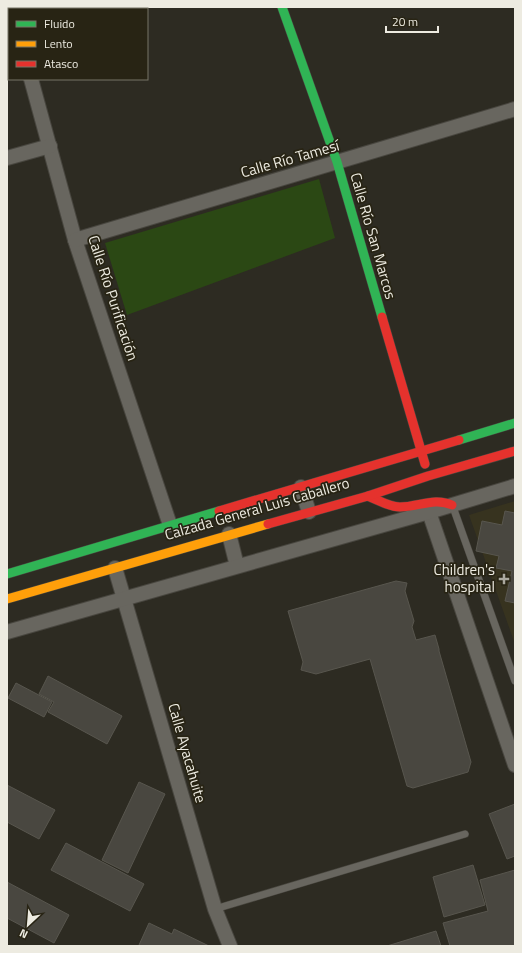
<svg xmlns="http://www.w3.org/2000/svg" width="522" height="953" font-family="'Titillium Web',sans-serif">
<style>
.built{fill:#37331f}
.green{fill:#2b4814}
.building{fill:#494740;stroke:#58564e}
.lines{fill:none;stroke-linecap:round;stroke-linejoin:round}
.lane-casing{stroke:#48463f;stroke-width:8}
.street-casing{stroke:#48463f;stroke-width:16}
.fast-casing{stroke:#48463f;stroke-width:10}
.slow-casing{stroke:#48463f;stroke-width:10}
.jam-casing{stroke:#48463f;stroke-width:10}
.lane{stroke:#68665f;stroke-width:7}
.street{stroke:#68665f;stroke-width:14}
.fast{stroke:#30b455;stroke-width:9}
.slow{stroke:#ff9f0a;stroke-width:9}
.jam{stroke:#e5322d;stroke-width:9}
.poi-dot{fill:#aaa89e;stroke:#282414;stroke-width:1.5}
.labels{text-anchor:middle;stroke-width:3.5;stroke-linejoin:round;paint-order:stroke}
.street-label{font-size:15px;fill:#edebe1;stroke:#282414}
.poi-label{font-size:15px;fill:#edebe1;stroke:#282414;text-anchor:end}
</style>
<rect width="100%" height="100%" fill="#2d2b22"/>
<!-- built -->
<polygon class="built" points="515,501 515,644 469,515"/>
<!-- green -->
<polygon class="green" points="319,179 335,238 127,315 105,243"/>
<!-- building -->
<g class="building">
<polygon points="505,511 515,513 515,603 505,601 512,571 496,568 499,556 476,551 482,521 502,525"/>
<polygon points="396,581 407,583 405,591 414,621 412,627 416,640 435,635 439,649 439,651 471,762 468,772 413,788 407,786 370,659 316,674 301,670 303,662 288,611"/>
<polygon points="48,676 122,716 107,744 48,712 54,702 39,694"/>
<polygon points="16,683 52,702 44,717 8,698"/>
<polygon points="139,782 165,794 128,873 102,860"/>
<polygon points="7,785 55,810 39,839 7,822"/>
<polygon points="515,804 515,856 507,859 489,814"/>
<polygon points="66,843 144,884 130,911 51,870"/>
<polygon points="473,865 485,905 444,917 433,877"/>
<polygon points="515,870 515,946 450,946 443,923 488,911 480,880"/>
<polygon points="7,882 69,915 54,943 7,918"/>
<polygon points="149,923 172,934 174,929 209,946 142,946 139,945"/>
<polygon points="436,931 441,946 387,946"/>
</g>
<g class="lines">
<!-- lane casing -->
<g class="lane-casing">
<g id="lane">
<polyline points="453,507 515,681"/>
<polyline points="215,909 465,834"/>
</g>
</g>
<!-- street casing -->
<g class="street-casing">
<g id="street">
<polyline points="34,9 42,7"/>
<polyline points="7,16 9,15"/>
<polyline points="31,79 75,240 170,525"/>
<polyline points="7,158 50,146"/>
<polyline points="75,240 515,109"/>
<polyline points="301,487 309,512"/>
<polyline points="429,512 515,765"/>
<polyline points="229,534 237,566"/>
<polyline points="115,568 215,909 230,946"/>
<polyline points="7,632 429,512 515,486"/>
</g>
</g>
<!-- fast casing -->
<g class="fast-casing">
<g id="fast">
<polyline points="282,7 337,162 382,317"/>
<polyline points="459,440 515,423"/>
<polyline points="7,574 219,511"/>
</g>
</g>
<!-- slow casing -->
<g class="slow-casing">
<polyline id="slow" points="7,599 268,524"/>
</g>
<!-- jam casing -->
<g class="jam-casing">
<g id="jam">
<polyline points="382,317 425,464"/>
<path d="M368 496C378 500 389 507 400 507 418 507 435 497 452 505"/>
<polyline points="219,511 459,440"/>
<polyline points="268,524 368,496 428,476 515,451"/>
</g>
</g>
<!-- lane -->
<use href="#lane" class="lane"/>
<!-- street -->
<use href="#street" class="street"/>
<!-- fast -->
<use href="#fast" class="fast"/>
<!-- slow -->
<use href="#slow" class="slow"/>
<!-- jam -->
<use href="#jam" class="jam"/>
</g>
<!-- markers -->
<path class="poi-dot" d="M502 573h4v4h4v4h-4v4h-4v-4h-4v-4h4z"/>
<g class="labels">
<!-- street labels -->
<g class="street-label">
<text transform="translate(290 159) rotate(-16)" y="5">Calle Río Tamesí</text>
<text transform="translate(373 236) rotate(74)" y="5">Calle Río San Marcos</text>
<text transform="translate(113 298) rotate(72)" y="5">Calle Río Purificación</text>
<text transform="translate(257 509) rotate(-16)" y="5">Calzada General Luis Caballero</text>
<text transform="translate(187 753) rotate(74)" y="5">Calle Ayacahuite</text>
</g>
<!-- poi labels -->
<g class="poi-label">
<text x="495" y="575">Children's<tspan x="495" dy="17">hospital</tspan></text>
</g>
</g>
<!-- border -->
<rect width="522" height="953" fill="none" stroke="#edebe1" stroke-width="16"/>
<!-- legend -->
<rect x="8" y="8" width="140" height="72" fill="#282414" stroke="#777466"/>
<rect x="16" y="21" width="20" height="6" fill="#30b455" stroke="#777466"/>
<text x="44" y="28" font-size="12" fill="#edebe1">Fluido</text>
<rect x="16" y="41" width="20" height="6" fill="#ff9f0a" stroke="#777466"/>
<text x="44" y="48" font-size="12" fill="#edebe1">Lento</text>
<rect x="16" y="61" width="20" height="6" fill="#e5322d" stroke="#777466"/>
<text x="44" y="68" font-size="12" fill="#edebe1">Atasco</text>
<!-- north arrow -->
<g transform="translate(28 925) rotate(206)" stroke="#282414" stroke-width="3" paint-order="stroke">
<path d="M0-3L7 15L0 10L-7 15Z" fill="#edebe1"/>
<text y="-6" font-size="11" font-weight="bold" text-anchor="middle" fill="#edebe1">N</text>
</g>
<!-- scale -->
<path d="M386 26v6h52v-6" fill="none" stroke="#edebe1" stroke-width="2"/>
<text x="392" y="26" font-size="12" fill="#edebe1" stroke="#282414" stroke-width="3" paint-order="stroke">20 m</text>
</svg>
